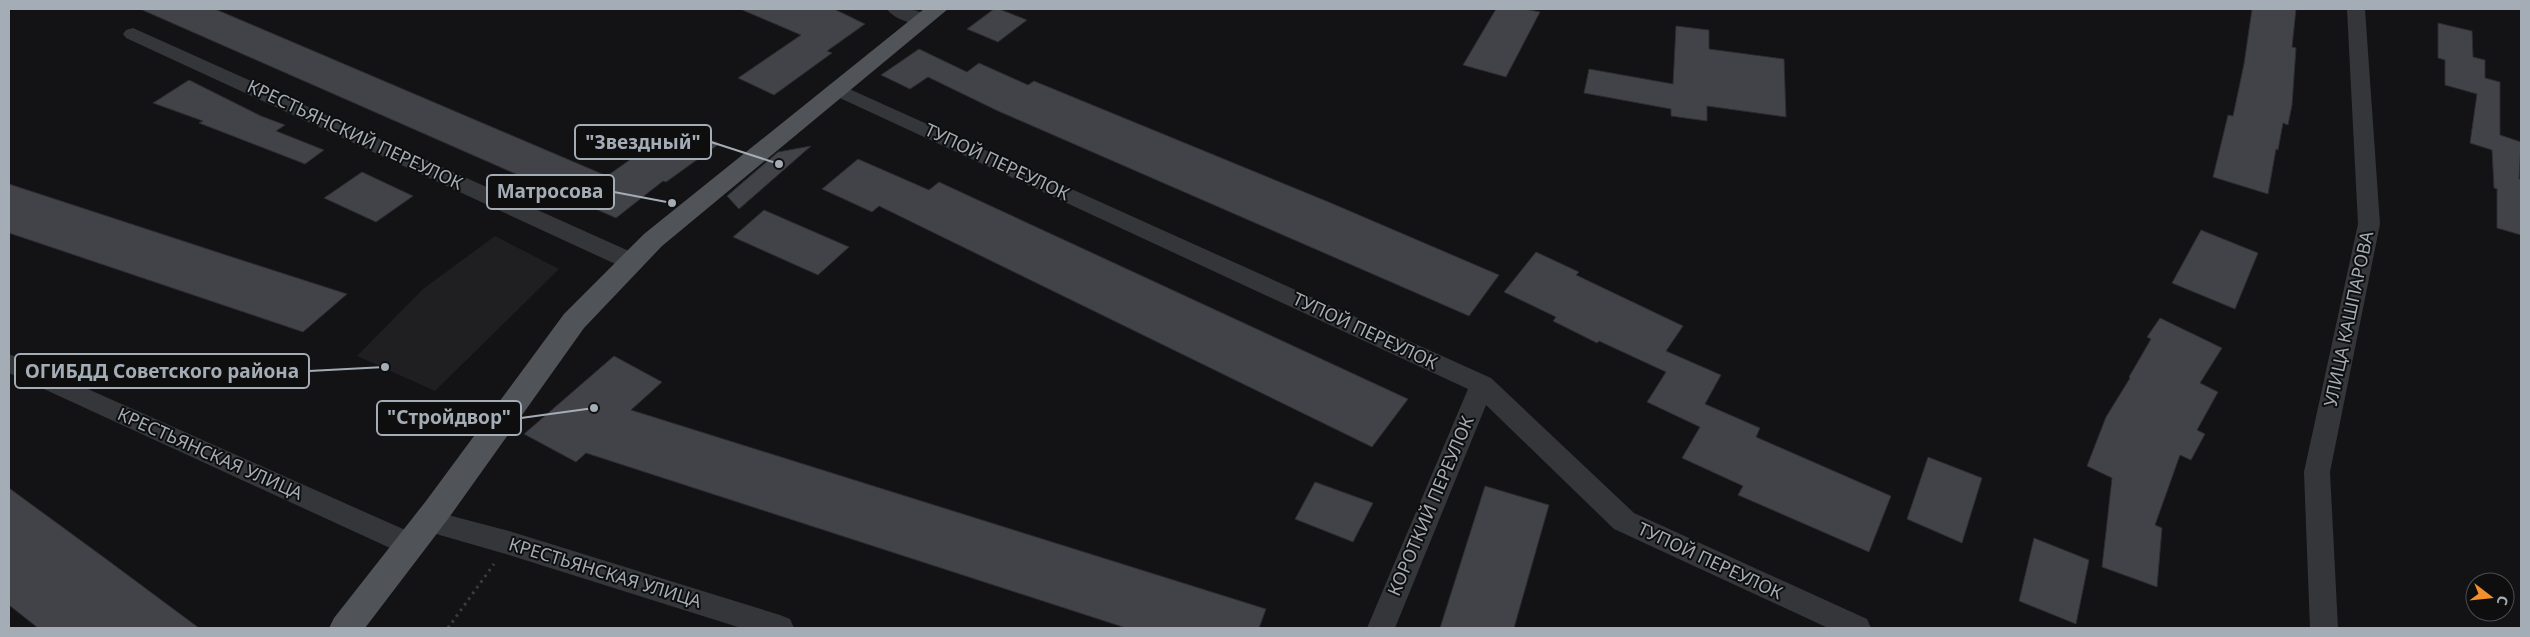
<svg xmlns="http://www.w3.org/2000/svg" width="2530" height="637" font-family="'Noto Sans',sans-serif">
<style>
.built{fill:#1f1f21}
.building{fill:#424348;stroke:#2d2d31}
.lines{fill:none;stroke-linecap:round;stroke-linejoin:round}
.path{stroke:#3a3d40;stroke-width:3;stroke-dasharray:2.5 4.5;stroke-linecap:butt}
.minor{fill:#343639;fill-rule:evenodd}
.primary{fill:#505358;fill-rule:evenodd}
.labels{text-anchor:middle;stroke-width:4;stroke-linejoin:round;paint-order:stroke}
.street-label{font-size:18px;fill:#a4acb5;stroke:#0e0e0f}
.leader{fill:none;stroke:#a4acb5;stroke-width:2}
.callout-dot{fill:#a4acb5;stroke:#0e0e0f;stroke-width:2}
.callout{fill:#0e0e0f;stroke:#a4acb5;stroke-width:2}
.callout-label{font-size:19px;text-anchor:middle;font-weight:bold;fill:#a4acb5}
</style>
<rect width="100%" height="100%" fill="#131315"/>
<!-- built -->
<polygon class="built" points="495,236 559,269 435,391 357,356 423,289"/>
<!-- building -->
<g class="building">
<polygon points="140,9 215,9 607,176 679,125 719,144 666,182 663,181 616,218"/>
<polygon points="740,9 834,9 865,24 827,51 832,53 774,95 738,78 801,35"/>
<polygon points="994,9 999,9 1027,20 998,42 967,29"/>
<polygon points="1496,9 1525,9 1540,12 1506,77 1463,65"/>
<polygon points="2252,9 2296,9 2292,47 2296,48 2292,105 2288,125 2283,123 2278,150 2276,149 2268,194 2213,177 2228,115 2233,116 2244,64"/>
<polygon points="2438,23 2472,31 2473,57 2485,60 2485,78 2500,82 2500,135 2521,142 2519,179 2521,179 2521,235 2497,228 2497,189 2494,188 2492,150 2470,143 2477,94 2445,85 2445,60 2438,58"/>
<polygon points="1676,26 1709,30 1709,49 1784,59 1786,117 1707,106 1707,121 1671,116 1671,109 1584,93 1589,69 1673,84"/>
<polygon points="919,49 967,72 979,63 1028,85 1034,81 1331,203 1499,275 1469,316 998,111 928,77 910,89 881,75"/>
<polygon points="189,80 261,116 285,125 276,131 324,150 305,164 199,123 203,121 153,103"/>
<polygon points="811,146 739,209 727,196 778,152"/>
<polygon points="858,159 929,190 939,182 1408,399 1372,447 879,206 872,212 822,189"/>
<polygon points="362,172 413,196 376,222 324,198"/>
<polygon points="9,184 226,255 347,294 303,332 9,233"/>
<polygon points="764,210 849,247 818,275 733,237"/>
<polygon points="2201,230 2258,253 2235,309 2172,283"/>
<polygon points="1536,252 1579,272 1576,275 1683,326 1666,351 1721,375 1705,404 1760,428 1756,437 1891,496 1869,552 1738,495 1743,486 1682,458 1700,427 1647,402 1666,372 1599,341 1597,343 1553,321 1556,317 1504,292"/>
<polygon points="2160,318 2222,348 2200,383 2218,392 2197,430 2205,434 2191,460 2180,455 2155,525 2162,528 2157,587 2102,567 2112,478 2087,466 2106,417 2130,378 2129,377 2151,339 2147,337"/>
<polygon points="614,356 662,382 631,410 1266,609 1259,628 1126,628 586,453 576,462 524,434"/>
<polygon points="1928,457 1982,478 1962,543 1907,519"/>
<polygon points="1315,482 1373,503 1353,542 1295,519"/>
<polygon points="1485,486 1549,505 1514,628 1440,628"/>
<polygon points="9,488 102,556 199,628 38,628 9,605"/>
<polygon points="2034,538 2089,560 2076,624 2019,601"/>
</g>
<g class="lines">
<!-- path -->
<polyline class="path" points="448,628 494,564"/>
<!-- minor -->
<g class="minor">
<path d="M887 9C901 9 922 7 931 20L929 24C917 27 893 19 887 9Z"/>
<polygon points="2347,9 2365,9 2380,224 2330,472 2338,628 2310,628 2304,472 2358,224"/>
<polygon points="133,28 640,256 643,262 640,268 632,270 624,268 126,38 123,34 126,30"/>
<polygon points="836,83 1491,378 1634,513 1867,619 1871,628 1828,628 1614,529 1486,405 1395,628 1367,628 1468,389 829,93 826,89 829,85"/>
<polygon points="9,354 421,537 425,545 421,553 411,557 401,553 9,373"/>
<polygon points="429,510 509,531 780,615 790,619 794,628 741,628 509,555 419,529 415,521 419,513"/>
</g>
<!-- primary -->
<polygon class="primary" points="924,9 948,9 662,246 584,328 448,519 365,628 329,628 334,618 426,501 564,314 644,234"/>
</g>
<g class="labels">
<!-- street labels -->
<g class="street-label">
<text transform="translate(355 135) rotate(25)" y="6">КРЕСТЬЯНСКИЙ ПЕРЕУЛОК</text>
<text transform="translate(997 162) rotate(25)" y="6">ТУПОЙ ПЕРЕУЛОК</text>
<text transform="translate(2349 319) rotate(-78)" y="6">УЛИЦА КАШПАРОВА</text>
<text transform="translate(1365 331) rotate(25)" y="6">ТУПОЙ ПЕРЕУЛОК</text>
<text transform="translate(210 454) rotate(24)" y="6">КРЕСТЬЯНСКАЯ УЛИЦА</text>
<text transform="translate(1431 506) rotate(-67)" y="6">КОРОТКИЙ ПЕРЕУЛОК</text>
<text transform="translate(1710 561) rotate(25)" y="6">ТУПОЙ ПЕРЕУЛОК</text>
<text transform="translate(605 573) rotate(17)" y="6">КРЕСТЬЯНСКАЯ УЛИЦА</text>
</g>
</g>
<!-- callouts -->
<path class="leader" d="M779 164L711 142M672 203L614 192M385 367L309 371M594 408L521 418"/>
<g class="callout-dot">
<circle cx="779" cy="164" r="5"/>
<circle cx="672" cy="203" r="5"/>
<circle cx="385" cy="367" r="5"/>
<circle cx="594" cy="408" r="5"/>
</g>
<g class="callout">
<rect x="575" y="125" width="136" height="34" rx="5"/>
<rect x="487" y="175" width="127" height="34" rx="5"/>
<rect x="15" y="354" width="294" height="34" rx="5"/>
<rect x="377" y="401" width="144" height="34" rx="5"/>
</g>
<g class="callout-label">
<text x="643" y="149">"Звездный"</text>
<text x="550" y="198">Матросова</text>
<text x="162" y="378">ОГИБДД Советского района</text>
<text x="449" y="424">"Стройдвор"</text>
</g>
<!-- border -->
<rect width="2530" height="637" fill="none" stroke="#a4acb5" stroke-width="20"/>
<!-- north arrow -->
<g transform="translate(2490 597) rotate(106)"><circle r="24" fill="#0e0e0f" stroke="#4a4d51"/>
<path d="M0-4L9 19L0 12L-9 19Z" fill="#f2902e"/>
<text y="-8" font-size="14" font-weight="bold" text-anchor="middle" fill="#a4acb5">С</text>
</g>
</svg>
